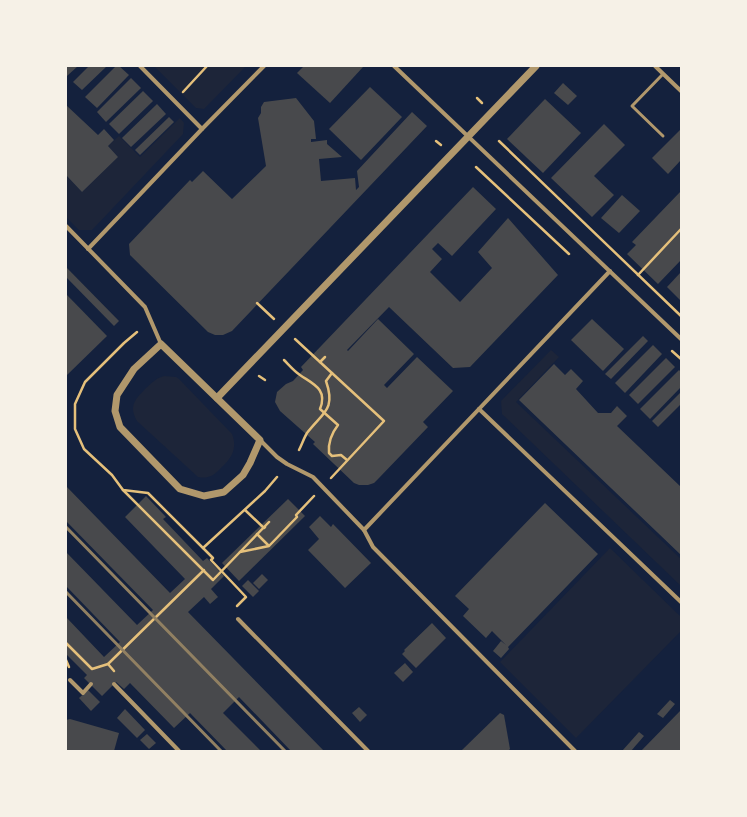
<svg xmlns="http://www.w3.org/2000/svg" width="747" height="817" font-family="Bitter,serif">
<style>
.green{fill:#1d2539}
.building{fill:#48494c}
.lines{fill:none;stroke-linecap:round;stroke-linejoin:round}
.path{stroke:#e5c07b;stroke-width:2.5}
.service{stroke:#b1986c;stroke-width:3}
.minor{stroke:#b1986c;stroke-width:4}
.tertiary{stroke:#b1986c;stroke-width:7}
.rail{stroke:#918062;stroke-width:3}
</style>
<rect width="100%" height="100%" fill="#14213d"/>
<!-- green -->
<g class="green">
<polygon points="154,66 246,66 204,109 196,108"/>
<polygon points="180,118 184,123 183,134 92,230 79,230 66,217 66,175 82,192 118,157 108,146 119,136 140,157"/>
<polygon points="551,350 559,357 516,402 681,559 681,586 502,414 501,401"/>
<path d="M164 376 176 377 179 379 232 434C238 449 231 459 220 469 213 476 208 479 198 477L137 421C128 405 136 399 146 388 152 383 156 378 164 376Z"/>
<polygon points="610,548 681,617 681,631 576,738 500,662"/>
</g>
<!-- building -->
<g class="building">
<polygon points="66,66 78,66 67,76 66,75"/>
<polygon points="89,66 107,66 82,90 73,82"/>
<polygon points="116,66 119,66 129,75 97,108 85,97"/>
<polygon points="304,66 362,66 363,67 330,103 297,73"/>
<polygon points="131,78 141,88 106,122 97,112"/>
<polygon points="563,83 577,96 568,105 554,93"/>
<polygon points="370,87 402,117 361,160 329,129"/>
<polygon points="143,91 153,101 119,134 109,124"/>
<polygon points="296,98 314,121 316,139 311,139 311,142 327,140 327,144 342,157 319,159 321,181 355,178 356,190 359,187 357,171 412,112 427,126 232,331 223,335 215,335 208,332 130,255 129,244 190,180 192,182 203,171 232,199 266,166 258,118 261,113 261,107 264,102"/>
<polygon points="545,99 581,133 543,173 507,139"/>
<polygon points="157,104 166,114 131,147 122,138"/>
<polygon points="66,105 98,135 104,129 114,140 108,146 118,157 82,192 66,175"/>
<polygon points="169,117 174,122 140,155 135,150"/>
<polygon points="604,124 625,145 594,176 614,195 592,217 551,178"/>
<polygon points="681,129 681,160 668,174 652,158"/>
<polygon points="473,187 496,209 452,256 438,243 432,249 442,259 430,272 460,302 492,268 478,252 508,218 558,275 470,367 453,368 389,307 347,350 348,351 378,319 414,354 384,385 387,388 417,357 453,391 423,422 428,427 379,478 374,483 368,485 359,485 354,483 313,444 315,442 280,411 275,402 277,392 286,384 293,381 303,370 301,367"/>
<polygon points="681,191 681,260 658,284 627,254 636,245 632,242"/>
<polygon points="622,195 640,211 619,233 601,218"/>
<polygon points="66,267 119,321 114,326 66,277"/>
<polygon points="681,272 681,301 667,287"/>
<polygon points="66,294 107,336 66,376"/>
<polygon points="592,319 624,349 603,371 571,340"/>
<polygon points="643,336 648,341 611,379 605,374"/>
<polygon points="653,345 662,354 625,393 615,383"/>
<polygon points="666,358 675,367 638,404 629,395"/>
<polygon points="554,364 565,375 571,369 583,381 576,389 598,413 611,413 617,406 627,416 617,426 681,487 681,555 519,400"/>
<polygon points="679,370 681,372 681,387 650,419 640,409"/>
<polygon points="681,392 681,404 658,427 652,421"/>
<polygon points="66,486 170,593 185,579 125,517 146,496 166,517 163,519 203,561 207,558 224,576 211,589 218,597 210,604 204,597 188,612 324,751 291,751 239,697 223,713 261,751 227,751 190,713 174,728 130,683 124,689 116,682 102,696 84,678 87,675 66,654 66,617 104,657 120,642 66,586 66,552 137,625 153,610 66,521"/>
<polygon points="288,499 305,516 239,581 222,563"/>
<polygon points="545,503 598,554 508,647 509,649 501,658 493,651 501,641 506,645 492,631 486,638 463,616 469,609 455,596"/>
<polygon points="320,516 331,527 333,524 371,563 345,588 308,550 319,539 309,527"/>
<polygon points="262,574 268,580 259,589 253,583"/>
<polygon points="248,580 259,591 253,597 242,586"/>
<polygon points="432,623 446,638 416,668 402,654 405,651 404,650"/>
<polygon points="405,663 413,672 403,682 394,673"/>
<polygon points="88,690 100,702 91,711 79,698"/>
<polygon points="670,700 675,704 663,718 657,714"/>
<polygon points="359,707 367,715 360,722 352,713"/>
<polygon points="125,709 145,730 137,738 117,718"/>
<polygon points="681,710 681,751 641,751"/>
<polygon points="500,713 504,715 510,749 508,751 461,751"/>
<polygon points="70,719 119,733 114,751 66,751 66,720"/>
<polygon points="639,732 644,736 631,751 622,751"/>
<polygon points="147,734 156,743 149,749 140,740"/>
</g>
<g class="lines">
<!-- path -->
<g class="path">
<polyline points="183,92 207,66"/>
<polyline points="477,98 482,103"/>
<polyline points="436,141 441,145"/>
<polyline points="499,141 681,316"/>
<polyline points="476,167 569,254"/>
<polyline points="638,275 681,229"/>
<polyline points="257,303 274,319"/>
<polyline points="137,332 124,343 85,382 75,404 75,429 84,449 112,475 123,490 148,493 203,548 265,491 277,477"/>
<polyline points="295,339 384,421 331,478"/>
<polyline points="672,351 681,359"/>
<path d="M284 360C289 365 294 371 300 375 313 384 328 389 320 409L338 425C331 434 328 442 329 453L332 456 341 455 347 460"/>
<polyline points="320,362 325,357"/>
<polyline points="259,376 265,380"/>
<path d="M299 450C302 444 304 438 307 433 323 412 336 410 326 381L332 373"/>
<polyline points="123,490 213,580 240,552 269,546 297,517 296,515 314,496"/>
<polyline points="245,510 264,528 265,527"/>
<polyline points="257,534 268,545"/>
<polyline points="203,548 213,558 211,560 246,597 237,606"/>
<polyline points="240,552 269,522"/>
<polyline points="66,643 92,669 108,664 204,570"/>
<polyline points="66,660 69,667"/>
<polyline points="108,664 114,671"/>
</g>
<!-- service -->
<polyline class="service" points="663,74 632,106 663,136"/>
<!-- minor -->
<g class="minor">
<polyline points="140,66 202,129"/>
<polyline points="394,66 681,339"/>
<polyline points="655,66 681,91"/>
<polyline points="66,226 145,307 161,344"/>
<polyline points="88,249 202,129 264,66"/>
<polyline points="479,409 681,602"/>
<polyline points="260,440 277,457 287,464 313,477 364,530 610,271"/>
<polyline points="364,530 373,547 575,751"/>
<polyline points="238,619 368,751"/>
<polyline points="70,680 83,693 91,684"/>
<polyline points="114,684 179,751"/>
</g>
<!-- tertiary -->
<g class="tertiary">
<polygon points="161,344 260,440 250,463 243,475 224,492 204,496 180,489 120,427 115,411 117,395 134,369"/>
<polyline points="217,398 536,66"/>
</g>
<!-- rail -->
<g class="rail">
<polyline points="66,527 285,751"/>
<polyline points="66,592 221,751"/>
</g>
</g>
<!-- border -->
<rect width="747" height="817" fill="none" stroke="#f6f1e7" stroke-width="134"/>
</svg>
